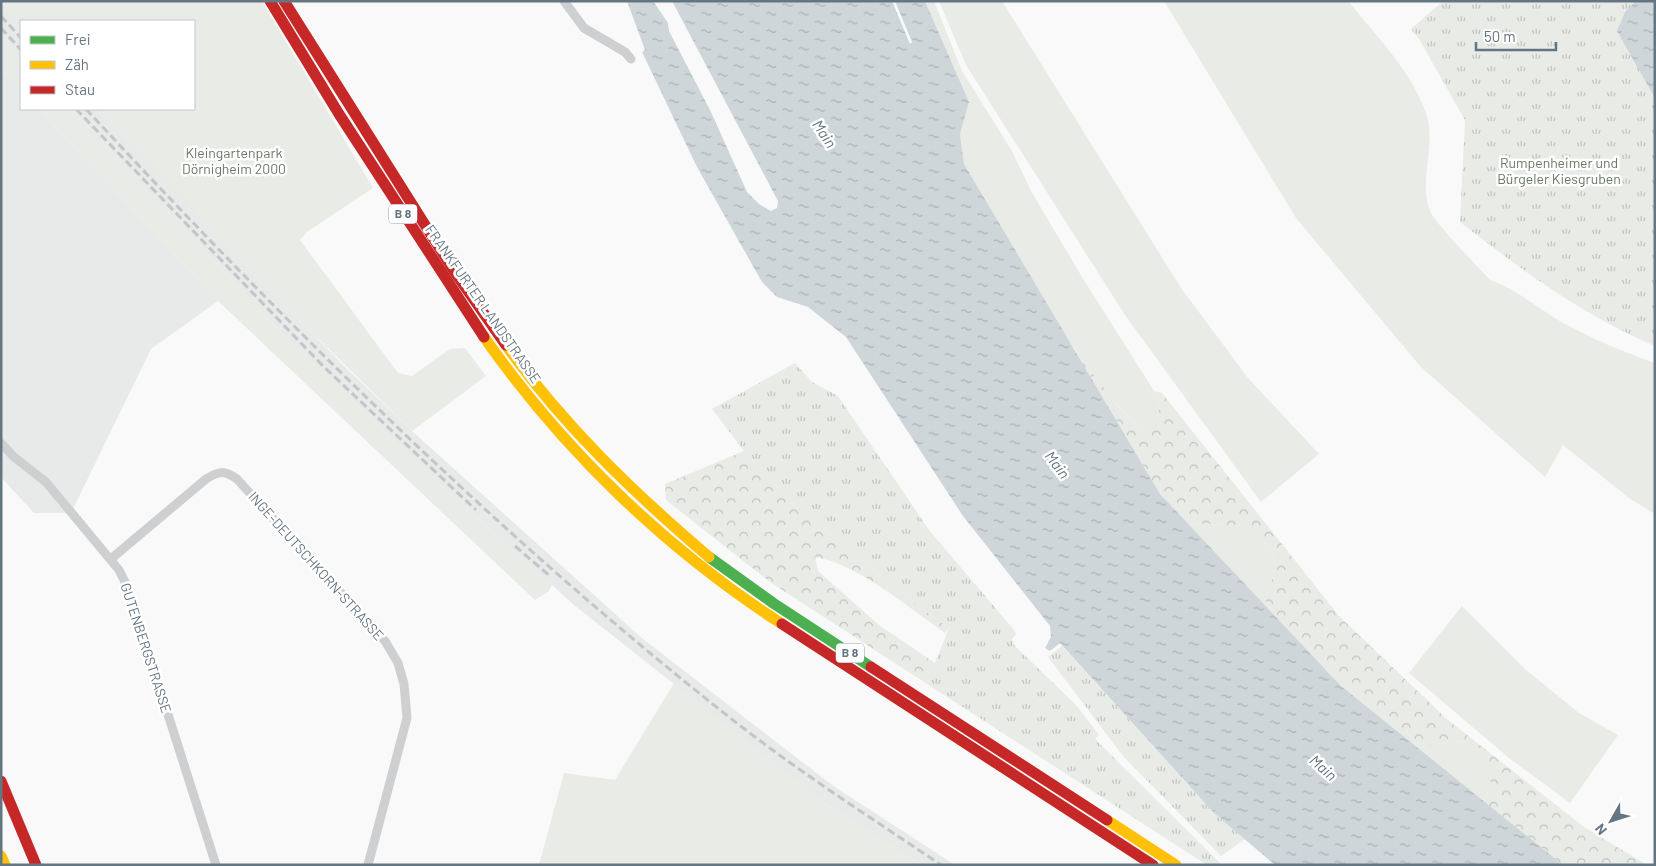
<svg xmlns="http://www.w3.org/2000/svg" width="1656" height="866" font-family="Barlow,sans-serif">
<style>
.built{fill:#e8e9e9}
.green{fill:#e8ebe6}
.forest{fill:url(#forest-crowns)}
.park{fill:url(#park-tufts)}
.water{fill:url(#water-ripples)}
.lines{fill:none;stroke-linecap:round;stroke-linejoin:round}
.street{stroke:#cecfd0;stroke-width:9}
.fast{stroke:#4caf50;stroke-width:11}
.slow{stroke:#ffc107;stroke-width:11}
.jam{stroke:#c62828;stroke-width:11}
.rail{stroke:#c3c5c6;stroke-width:3;stroke-dasharray:8 4;stroke-linecap:butt}
.labels{text-anchor:middle;stroke-width:5;stroke-linejoin:round;paint-order:stroke}
.shield{fill:#fff;stroke:#939fa8;stroke-width:1}
.shield-label{font-size:12px;font-weight:bold;fill:#657683}
.park-label{font-size:14px;fill:#687a64;stroke:#fff}
.street-label{font-size:14px;fill:#657683;stroke:#fff}
.water-label{font-size:15px;font-style:italic;fill:#60757c;stroke:#fff}
</style>
<defs>
<pattern id="forest-crowns" width="20" height="18" patternUnits="userSpaceOnUse" patternTransform="scale(1.25)"><rect width="20" height="18" fill="#e8ebe6"/><path d="M2 6a3 3 0 1 1 6 0M12 15a3 3 0 1 1 6 0" fill="none" stroke="#c0c3c0"/></pattern>
<pattern id="park-tufts" width="24" height="20" patternUnits="userSpaceOnUse" patternTransform="scale(1.25)"><rect width="24" height="20" fill="#e8ebe6"/><path d="M3 7l-1-3M5 7V3M7 7l1-3M15 17l-1-3M17 17v-4M19 17l1-3" fill="none" stroke="#c0c3c0"/></pattern>
<pattern id="water-ripples" width="26" height="14" patternUnits="userSpaceOnUse" patternTransform="scale(1.25)"><rect width="26" height="14" fill="#ced6d9"/><path d="M2 4q2-2 4 0t4 0M15 11q2-2 4 0t4 0" fill="none" stroke="#abb2b5"/></pattern>
</defs>
<rect width="100%" height="100%" fill="#f9f9f9"/>
<!-- built -->
<g class="built">
<polygon points="1,2 21,24 21,55 1,33"/>
<polygon points="1,69 21,90 21,109 38,109 218,301 151,349 71,513 34,513 1,477"/>
<polygon points="71,109 99,109 339,361 412,431 643,639 832,785 955,865 921,865 822,801 574,605 414,460 278,329"/>
</g>
<!-- green -->
<g class="green">
<polygon points="262,1 373,188 307,232 300,240 398,373 412,376 450,349 465,348 486,376 412,431 266,287 99,109 194,109 194,21 21,21 21,24 1,2"/>
<path d="M925 1H934L962 71 1012 151 1031 191 1082 277 1154 391 1160 409 1154 419 1141 430C1067 357 1017 253 964 164L960 134 969 102Z"/>
<polygon points="939,1 1002,1 1181,288 1248,378 1319,454 1261,502 1125,315 966,65"/>
<path d="M1164 1H1348C1376 36 1411 70 1426 113 1437 146 1418 180 1430 211 1434 222 1479 268 1490 280 1517 289 1538 309 1563 323 1593 339 1623 352 1655 363V514L1629 498 1563 445 1545 477 1420 366 1296 218Z"/>
<polygon points="1,33 21,55 21,90 1,69"/>
<polygon points="38,109 71,109 278,329 414,460 552,585 548,592 535,600 218,301"/>
<path d="M1187 523 1248 526C1280 556 1281 558 1265 600L1273 614Z"/>
<polygon points="1462,606 1526,670 1579,713 1618,735 1570,803 1509,758 1409,673"/>
<polygon points="674,683 822,801 921,865 539,865 564,773 615,780"/>
<polygon points="1449,741 1471,742 1490,756 1491,784 1484,802 1418,749"/>
</g>
<!-- forest -->
<g class="forest">
<path d="M1075 351 1122 411 1141 430 1154 419 1160 409 1154 391 1162 393 1339 616 1448 720 1584 827 1647 865H1563L1484 802 1491 784 1489 756 1471 742 1449 741 1418 749 1341 686 1273 614 1265 600C1281 558 1280 556 1248 526L1187 523 1160 494Z"/>
<path d="M744 451 793 504 921 608 949 628 945 633C909 608 858 564 815 557L818 571 879 625 935 663 924 682 770 582 666 500 665 484Z"/>
</g>
<!-- park -->
<g class="park">
<path d="M1443 1H1655V346C1581 314 1523 271 1460 222L1465 120 1419 39 1411 29Z"/>
<polygon points="795,363 812,382 838,396 929,530 1014,630 1016,634 1012,639 1014,645 1076,705 1099,735 1095,739 1222,865 1207,865 924,682 935,663 949,628 921,608 793,504 744,451 712,409"/>
<polygon points="1062,646 1214,813 1245,839 1221,856 1123,756 1048,657"/>
</g>
<!-- water -->
<g class="water">
<polygon points="627,1 653,1 668,23 669,31 711,112 747,192 759,204 771,211 777,208 778,201 672,1 892,1 910,44 912,42 895,1 925,1 969,102 960,134 964,164 1160,494 1341,686 1563,865 1275,865 1214,813 1060,643 1050,651 1045,648 1051,637 1050,626 963,516 846,337 808,307 777,297 762,282 697,167 642,52 645,50"/>
<polygon points="1655,1 1655,98 1617,31 1625,12 1635,2"/>
</g>
<g class="lines">
<!-- street -->
<g class="street">
<polyline points="564,1 584,28 625,52 631,59"/>
<polyline points="1,443 14,457 46,482 119,570 127,586 216,865"/>
<path d="M112 558 206 479C219 471 224 470 237 479L385 641 398 663 404 684 407 718 368 865"/>
</g>
<!-- fast -->
<polyline class="fast" points="709,557 773,603 871,667"/>
<!-- slow -->
<g class="slow">
<path d="M484 337C563 450 666 549 782 624"/>
<path d="M506 345C563 425 634 493 709 557"/>
<polyline points="1107,820 1176,865"/>
<polyline points="1,856 5,865"/>
</g>
<!-- jam -->
<g class="jam">
<polyline points="270,1 339,114 484,337"/>
<polyline points="284,1 454,271 506,345"/>
<polyline points="782,624 1153,865"/>
<polyline points="871,667 1107,820"/>
<polyline points="1,781 36,865"/>
</g>
<!-- rail -->
<g class="rail">
<polyline points="1,16 21,38"/>
<polyline points="1,28 21,50"/>
<polyline points="76,109 324,367 476,510"/>
<path d="M86 109C286 325 497 534 729 717 796 770 870 817 941 865"/>
<polyline points="515,546 551,577"/>
</g>
</g>
<g class="labels">
<!-- shield labels -->
<g class="shield">
<rect x="389" y="204.5" width="28" height="19" rx="4"/>
<rect x="836" y="643.5" width="28" height="19" rx="4"/>
</g>
<g class="shield-label">
<text x="403" y="218">B 8</text>
<text x="850" y="657">B 8</text>
</g>
<!-- park labels -->
<g class="park-label">
<text x="234" y="158">Kleingartenpark<tspan x="234" dy="16">Dörnigheim 2000</tspan></text>
<text x="1559" y="168">Rumpenheimer und<tspan x="1559" dy="16">Bürgeler Kiesgruben</tspan></text>
</g>
<!-- street labels -->
<g class="street-label">
<text transform="translate(483 304) rotate(55)" y="5">FRANKFURTER LANDSTRASSE</text>
<text transform="translate(316 566) rotate(48)" y="5">INGE-DEUTSCHKORN-STRASSE</text>
<text transform="translate(146 648) rotate(72)" y="5">GUTENBERGSTRASSE</text>
</g>
<!-- water labels -->
<g class="water-label">
<text transform="translate(824 134) rotate(57)" y="5">Main</text>
<text transform="translate(1057 465) rotate(53)" y="5">Main</text>
<text transform="translate(1323 768) rotate(42)" y="5">Main</text>
</g>
</g>
<!-- border -->
<rect width="1656" height="866" fill="none" stroke="#657683" stroke-width="5"/>
<!-- legend -->
<rect x="20" y="20" width="175" height="90" fill="#ffffff" stroke="#c1c8cd"/>
<rect x="30" y="36" width="25" height="8" fill="#4caf50" stroke="#c1c8cd"/>
<text x="65" y="45" font-size="15" fill="#657683">Frei</text>
<rect x="30" y="61" width="25" height="8" fill="#ffc107" stroke="#c1c8cd"/>
<text x="65" y="70" font-size="15" fill="#657683">Zäh</text>
<rect x="30" y="86" width="25" height="8" fill="#c62828" stroke="#c1c8cd"/>
<text x="65" y="95" font-size="15" fill="#657683">Stau</text>
<!-- north arrow -->
<g transform="translate(1611 821) rotate(231)" stroke="#ffffff" stroke-width="4" paint-order="stroke">
<path d="M0-4L9 19L0 12L-9 19Z" fill="#657683"/>
<text y="-8" font-size="14" font-weight="bold" text-anchor="middle" fill="#657683">N</text>
</g>
<!-- scale -->
<path d="M1476 42v8h80v-8" fill="none" stroke="#657683" stroke-width="2.5"/>
<text x="1484" y="42" font-size="15" fill="#657683" stroke="#ffffff" stroke-width="4" paint-order="stroke">50 m</text>
</svg>
